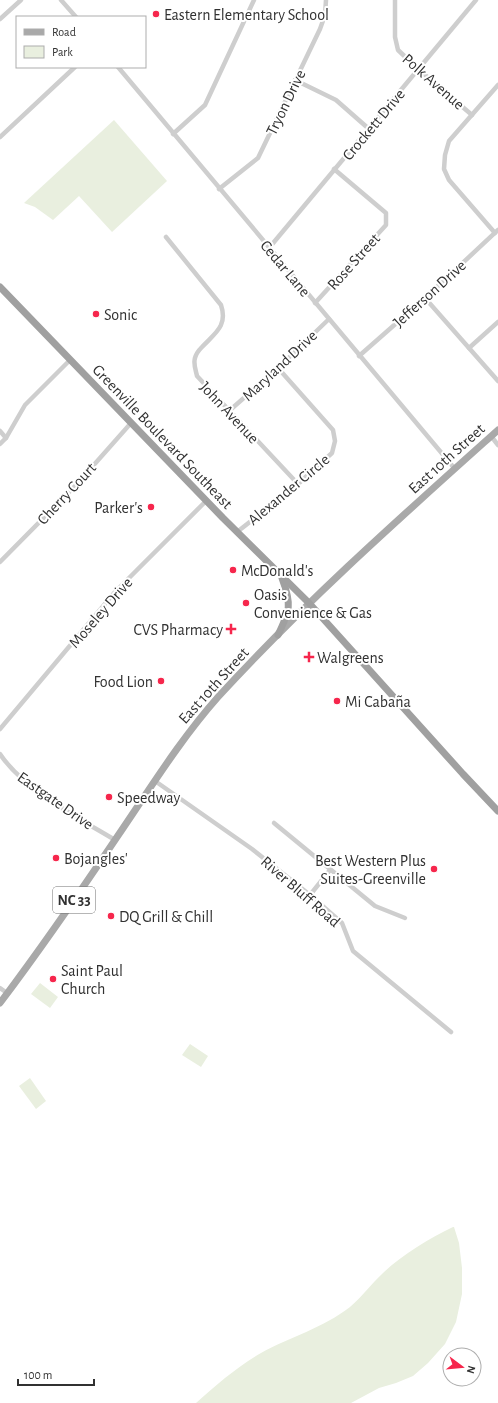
<svg xmlns="http://www.w3.org/2000/svg" width="498" height="1403" font-family="'Alegreya Sans',sans-serif">
<style>
.green{fill:#e9efdf}
.lines{fill:none;stroke-linecap:round;stroke-linejoin:round}
.minor{stroke:#cecece;stroke-width:4.5}
.primary{stroke:#a9a9a9;stroke-width:7}
.trunk{stroke:#a0a0a0;stroke-width:7}
.poi-dot{fill:#f6264c;stroke:#fff;stroke-width:1.5}
.labels{text-anchor:middle;stroke-width:4;stroke-linejoin:round;paint-order:stroke}
.shield{fill:#fff;stroke:#6f6f6f;stroke-width:1}
.shield-label{font-size:15px;font-weight:bold;fill:#313131}
.poi-label{font-size:16px;fill:#313131;stroke:#fff;text-anchor:start}
.street-label{font-size:16px;fill:#313131;stroke:#fff}
</style>
<rect width="100%" height="100%" fill="#fff"/>
<!-- green -->
<g class="green">
<polygon points="114,120 167,181 112,232 79,196 53,220 35,207 24,203"/>
<polygon points="40,983 58,997 50,1008 31,994"/>
<polygon points="190,1044 208,1056 201,1067 182,1055"/>
<polygon points="30,1078 46,1101 36,1109 19,1086"/>
<path d="M453 1227H454L459 1243 462 1268V1294L456 1322 445 1344 428 1363 413 1376 396 1383 379 1388 351 1403H196C216 1385 238 1366 261 1353 290 1337 323 1328 350 1307 362 1297 371 1284 382 1274 400 1256 430 1238 453 1227Z"/>
</g>
<g class="lines">
<!-- minor -->
<g class="minor">
<polyline points="61,0 76,17"/>
<polyline points="395,0 395,37 398,50 418,69 472,115"/>
<polyline points="0,19 21,0"/>
<polyline points="118,67 455,469"/>
<polyline points="295,80 336,100 369,129"/>
<polyline points="173,134 205,105 254,0"/>
<polyline points="0,137 75,67"/>
<polyline points="219,189 258,158 320,29 325,15 326,0"/>
<polyline points="495,233 449,180 444,169 445,155 449,141 498,85"/>
<path d="M166 237 221 305C228 326 215 333 202 347 199 350 196 354 195 358 193 364 196 371 197 376L298 484"/>
<polyline points="269,248 476,0"/>
<polyline points="425,298 498,381"/>
<polyline points="315,303 386,225 386,213 334,169"/>
<polyline points="469,348 498,322"/>
<polyline points="359,356 425,298 498,230"/>
<polyline points="229,411 278,368 329,319"/>
<polyline points="0,431 6,438"/>
<polyline points="491,436 498,445"/>
<polyline points="0,444 6,438 25,405 70,360"/>
<polyline points="237,532 298,484 332,453 335,441 333,430 278,368"/>
<polyline points="0,562 83,478 92,467 131,423"/>
<polyline points="0,729 115,592 206,501"/>
<path d="M0 754C23 789 80 819 115 840"/>
<polyline points="155,781 252,849 310,895 342,923 353,951 451,1032"/>
<polyline points="274,823 375,906 405,918"/>
<polyline points="310,895 330,870"/>
<polyline points="0,988 7,993"/>
</g>
<!-- primary -->
<path class="primary" d="M0 1003C40 950 78 895 115 840 148 792 179 741 218 697 305 602 402 516 498 430"/>
<!-- trunk -->
<g class="trunk">
<polyline points="0,287 223,518 309,603 463,774 498,811"/>
<path d="M278 635C290 610 292 605 282 578"/>
</g>
</g>
<!-- markers -->
<g class="poi-dot">
<circle cx="156" cy="14" r="4"/>
<circle cx="96" cy="314" r="4"/>
<circle cx="151" cy="507" r="4"/>
<circle cx="233" cy="570" r="4"/>
<circle cx="246" cy="603" r="4"/>
<path d="M229 623h4v4h4v4h-4v4h-4v-4h-4v-4h4z"/>
<path d="M307 651h4v4h4v4h-4v4h-4v-4h-4v-4h4z"/>
<circle cx="161" cy="681" r="4"/>
<circle cx="337" cy="701" r="4"/>
<circle cx="109" cy="797" r="4"/>
<circle cx="56" cy="858" r="4"/>
<circle cx="434" cy="869" r="4"/>
<circle cx="111" cy="916" r="4"/>
<circle cx="53" cy="979" r="4"/>
</g>
<g class="labels">
<!-- shield labels -->
<rect class="shield" x="53" y="887" width="42" height="26" rx="3"/>
<g class="shield-label">
<text x="74" y="905">NC 33</text>
</g>
<!-- poi labels -->
<g class="poi-label">
<text x="164" y="20">Eastern Elementary School</text>
<text x="104" y="320">Sonic</text>
<text x="143" y="513" text-anchor="end">Parker's</text>
<text x="241" y="576">McDonald's</text>
<text x="254" y="600">Oasis<tspan x="254" dy="18">Convenience &amp; Gas</tspan></text>
<text x="223" y="635" text-anchor="end">CVS Pharmacy</text>
<text x="317" y="663">Walgreens</text>
<text x="153" y="687" text-anchor="end">Food Lion</text>
<text x="345" y="707">Mi Cabaña</text>
<text x="117" y="803">Speedway</text>
<text x="64" y="864">Bojangles'</text>
<text x="426" y="866" text-anchor="end">Best Western Plus<tspan x="426" dy="18">Suites-Greenville</tspan></text>
<text x="119" y="922">DQ Grill &amp; Chill</text>
<text x="61" y="976">Saint Paul<tspan x="61" dy="18">Church</tspan></text>
</g>
<!-- street labels -->
<g class="street-label">
<text transform="translate(434 81) rotate(41)" y="6">Polk Avenue</text>
<text transform="translate(285 102) rotate(-64)" y="6">Tryon Drive</text>
<text transform="translate(373 124) rotate(-50)" y="6">Crockett Drive</text>
<text transform="translate(353 261) rotate(-48)" y="6">Rose Street</text>
<text transform="translate(286 268) rotate(50)" y="6">Cedar Lane</text>
<text transform="translate(429 293) rotate(-42)" y="6">Jefferson Drive</text>
<text transform="translate(279 365) rotate(-43)" y="6">Maryland Drive</text>
<text transform="translate(230 412) rotate(47)" y="6">John Avenue</text>
<text transform="translate(163 436) rotate(46)" y="6">Greenville Boulevard Southeast</text>
<text transform="translate(446 458) rotate(-42)" y="6">East 10th Street</text>
<text transform="translate(288 489) rotate(-40)" y="6">Alexander Circle</text>
<text transform="translate(66 493) rotate(-47)" y="6">Cherry Court</text>
<text transform="translate(100 612) rotate(-49)" y="6">Moseley Drive</text>
<text transform="translate(213 685) rotate(-48)" y="6">East 10th Street</text>
<text transform="translate(56 800) rotate(35)" y="6">Eastgate Drive</text>
<text transform="translate(301 891) rotate(41)" y="6">River Bluff Road</text>
</g>
</g>
<!-- legend -->
<rect x="16" y="16" width="130" height="52" fill="#ffffff" stroke="#adadad"/>
<rect x="24" y="29" width="20" height="6" fill="#a9a9a9" stroke="#adadad"/>
<text x="52" y="36" font-size="12" fill="#313131">Road</text>
<rect x="24" y="46" width="20" height="12" fill="#e9efdf" stroke="#adadad"/>
<text x="52" y="56" font-size="12" fill="#313131">Park</text>
<!-- north arrow -->
<g transform="translate(462 1367) rotate(106)"><circle r="19" fill="#ffffff" stroke="#adadad"/>
<path d="M0-3L7 15L0 10L-7 15Z" fill="#f6264c"/>
<text y="-6" font-size="11" font-weight="bold" text-anchor="middle" fill="#313131">N</text>
</g>
<!-- scale -->
<path d="M18 1379v6h76v-6" fill="none" stroke="#313131" stroke-width="2"/>
<text x="24" y="1379" font-size="12" fill="#313131" stroke="#ffffff" stroke-width="3" paint-order="stroke">100 m</text>
</svg>
